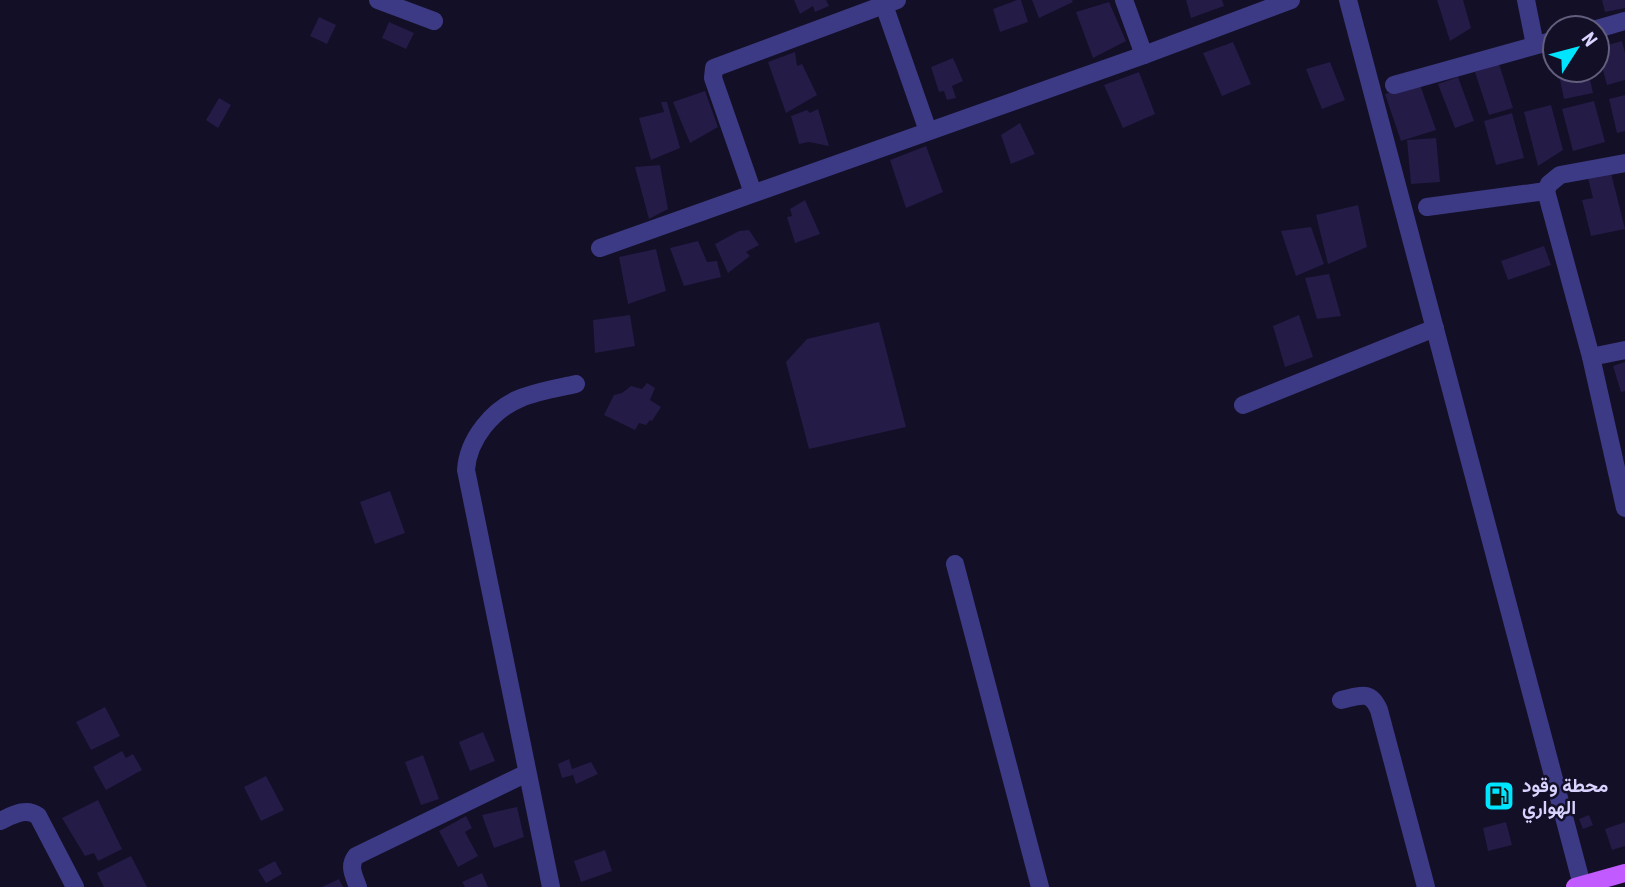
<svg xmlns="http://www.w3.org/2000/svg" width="1625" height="887" font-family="'Roboto Condensed',Vazirmatn,sans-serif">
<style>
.building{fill:#241b47}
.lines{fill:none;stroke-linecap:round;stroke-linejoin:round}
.minor{stroke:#3d3a85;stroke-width:18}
.major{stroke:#c25bff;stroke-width:18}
.labels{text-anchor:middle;stroke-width:5;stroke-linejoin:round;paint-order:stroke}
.poi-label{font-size:19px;font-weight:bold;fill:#d9d4ff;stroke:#130f26;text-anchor:start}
</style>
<rect width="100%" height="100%" fill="#130f26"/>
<!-- building -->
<g class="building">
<polygon points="794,0 826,0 829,6 815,12 813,6 800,14"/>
<polygon points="1017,0 1021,0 1028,22 1000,32 993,9"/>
<polygon points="1032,0 1072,0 1073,2 1039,18"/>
<polygon points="1186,0 1222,0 1224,6 1191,18"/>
<polygon points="1437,0 1463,0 1471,28 1450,41"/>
<polygon points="1602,0 1625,0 1625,8 1605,12"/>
<polygon points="1109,2 1126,41 1093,58 1076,12"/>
<polygon points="319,17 336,25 327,44 310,36"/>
<polygon points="389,22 414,33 406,49 382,38"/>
<polygon points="1622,41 1625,53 1625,80 1607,85 1597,48"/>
<polygon points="1233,42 1251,84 1222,96 1203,53"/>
<polygon points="795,52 797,66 802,64 817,95 786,113 768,62"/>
<polygon points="953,58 963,81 952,86 956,98 947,100 944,91 939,92 931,67"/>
<polygon points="1330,62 1345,100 1322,109 1306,69"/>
<polygon points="1499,64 1513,108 1489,115 1475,72"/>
<polygon points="1558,70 1588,70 1593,93 1564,99"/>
<polygon points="1139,72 1155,114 1123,128 1104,85"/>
<polygon points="1458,77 1474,121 1455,128 1438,84"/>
<polygon points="1419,82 1436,130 1401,141 1385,94"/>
<polygon points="705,91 718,127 690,143 673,102"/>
<polygon points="1625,95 1625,131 1617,133 1609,99"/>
<polygon points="219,98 231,105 218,128 206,120"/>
<polygon points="1594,101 1605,142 1573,151 1562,109"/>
<polygon points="661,102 667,102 680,148 651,160 639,118 664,112"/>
<polygon points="1551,105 1563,150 1538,166 1524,112"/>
<polygon points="818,109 829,146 809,142 799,144 791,116 807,110 810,113"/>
<polygon points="1512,113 1524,158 1496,165 1484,121"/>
<polygon points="1020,123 1035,154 1011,164 1001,135"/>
<polygon points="1436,138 1440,182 1411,184 1407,140"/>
<polygon points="926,146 943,192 906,208 890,160"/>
<polygon points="660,165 668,209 649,219 635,167"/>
<polygon points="1611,173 1625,229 1591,236 1582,200 1593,198 1588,178"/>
<polygon points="805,200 820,234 795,243 787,217 792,216 790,209"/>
<polygon points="1358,205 1367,247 1328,264 1316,215"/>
<polygon points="1311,227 1324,264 1296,276 1281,231"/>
<polygon points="749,230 759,245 746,252 750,256 728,273 715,244 739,231"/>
<polygon points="698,241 707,262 717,261 721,277 684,286 670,248"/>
<polygon points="1544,246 1551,265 1508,280 1501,261"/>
<polygon points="656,249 666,291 628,304 619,257"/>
<polygon points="1329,274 1341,316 1317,319 1305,278"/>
<polygon points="630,315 635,346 595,353 593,320"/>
<polygon points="1299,315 1313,357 1285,367 1273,326"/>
<polygon points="879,322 906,427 809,449 786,362 807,339"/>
<polygon points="1625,362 1625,391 1621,392 1613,366"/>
<polygon points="647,383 655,388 650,400 661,407 652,421 650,420 646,425 639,423 635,430 604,415 614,395 622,393 631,386 642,389"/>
<polygon points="390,491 405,533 375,544 360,502"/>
<polygon points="105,707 120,736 91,750 76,722"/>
<polygon points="483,732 495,761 470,771 459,742"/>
<polygon points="122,751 126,758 133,754 142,770 106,790 93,767"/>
<polygon points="423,755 439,799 421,805 405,762"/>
<polygon points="569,759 572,769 591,762 598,774 576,784 573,775 562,778 558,764"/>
<polygon points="266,776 284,810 261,821 244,787"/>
<polygon points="98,800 122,849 98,861 94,853 85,856 62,818"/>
<polygon points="517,807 524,837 494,848 482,815"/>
<polygon points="1589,815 1593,825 1583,829 1579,819"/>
<polygon points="466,816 472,828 465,832 478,856 458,867 439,831"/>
<polygon points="1506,822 1512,845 1488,851 1483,828"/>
<polygon points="1625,822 1625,846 1612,850 1605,829"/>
<polygon points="605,850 612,871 581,882 574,861"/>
<polygon points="131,856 147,887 104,887 97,873"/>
<polygon points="275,861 282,874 266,883 258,870"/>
<polygon points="482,873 488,887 465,887 462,882"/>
<polygon points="339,879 343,887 322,887"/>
</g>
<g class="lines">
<!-- minor -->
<g class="minor">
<polyline points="378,0 434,21"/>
<polyline points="1124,0 1144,55"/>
<polyline points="1348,0 1582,885"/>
<polyline points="1526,0 1535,45"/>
<polyline points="884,5 928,131"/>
<polyline points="1597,29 1625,21"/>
<polyline points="1394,85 1555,40"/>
<polyline points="1625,163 1560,175 1549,184 1546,191 1591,357 1625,508"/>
<polyline points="753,193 713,78 714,68 897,0"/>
<polyline points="1427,207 1546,191"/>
<polyline points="600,248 1144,55 1291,0"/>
<polyline points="1591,357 1625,350"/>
<polyline points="1243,405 1435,328"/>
<polyline points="955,564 1040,887"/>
<path d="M1341 700C1359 696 1370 689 1379 710L1426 887"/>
<path d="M0 821C13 815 26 807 38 816L75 887"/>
<path d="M358 887C354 876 348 866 356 856L527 773"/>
<path d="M551 887 466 470C468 439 493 409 521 398 538 391 558 388 576 384"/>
</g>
<!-- major -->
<polyline class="major" points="1575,887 1625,873"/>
</g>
<!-- icons -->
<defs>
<g id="fuel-square" transform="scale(1.575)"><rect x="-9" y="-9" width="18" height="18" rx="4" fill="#00e5ff" stroke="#130f26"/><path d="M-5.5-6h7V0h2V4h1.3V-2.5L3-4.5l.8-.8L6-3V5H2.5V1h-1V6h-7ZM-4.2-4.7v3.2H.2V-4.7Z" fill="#111"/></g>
</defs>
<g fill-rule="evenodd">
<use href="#fuel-square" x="1499" y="796"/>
</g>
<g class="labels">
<!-- poi labels -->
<g class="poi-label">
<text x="1522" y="792">محطة وقود<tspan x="1522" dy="22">الهواري</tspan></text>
</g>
</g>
<!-- north arrow -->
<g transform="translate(1576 49) rotate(54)"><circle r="33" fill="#130f26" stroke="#625e7d" stroke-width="2"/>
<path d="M0-5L12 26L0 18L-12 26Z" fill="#00e5ff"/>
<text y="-10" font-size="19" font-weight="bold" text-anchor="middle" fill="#d9d4ff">N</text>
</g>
</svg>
